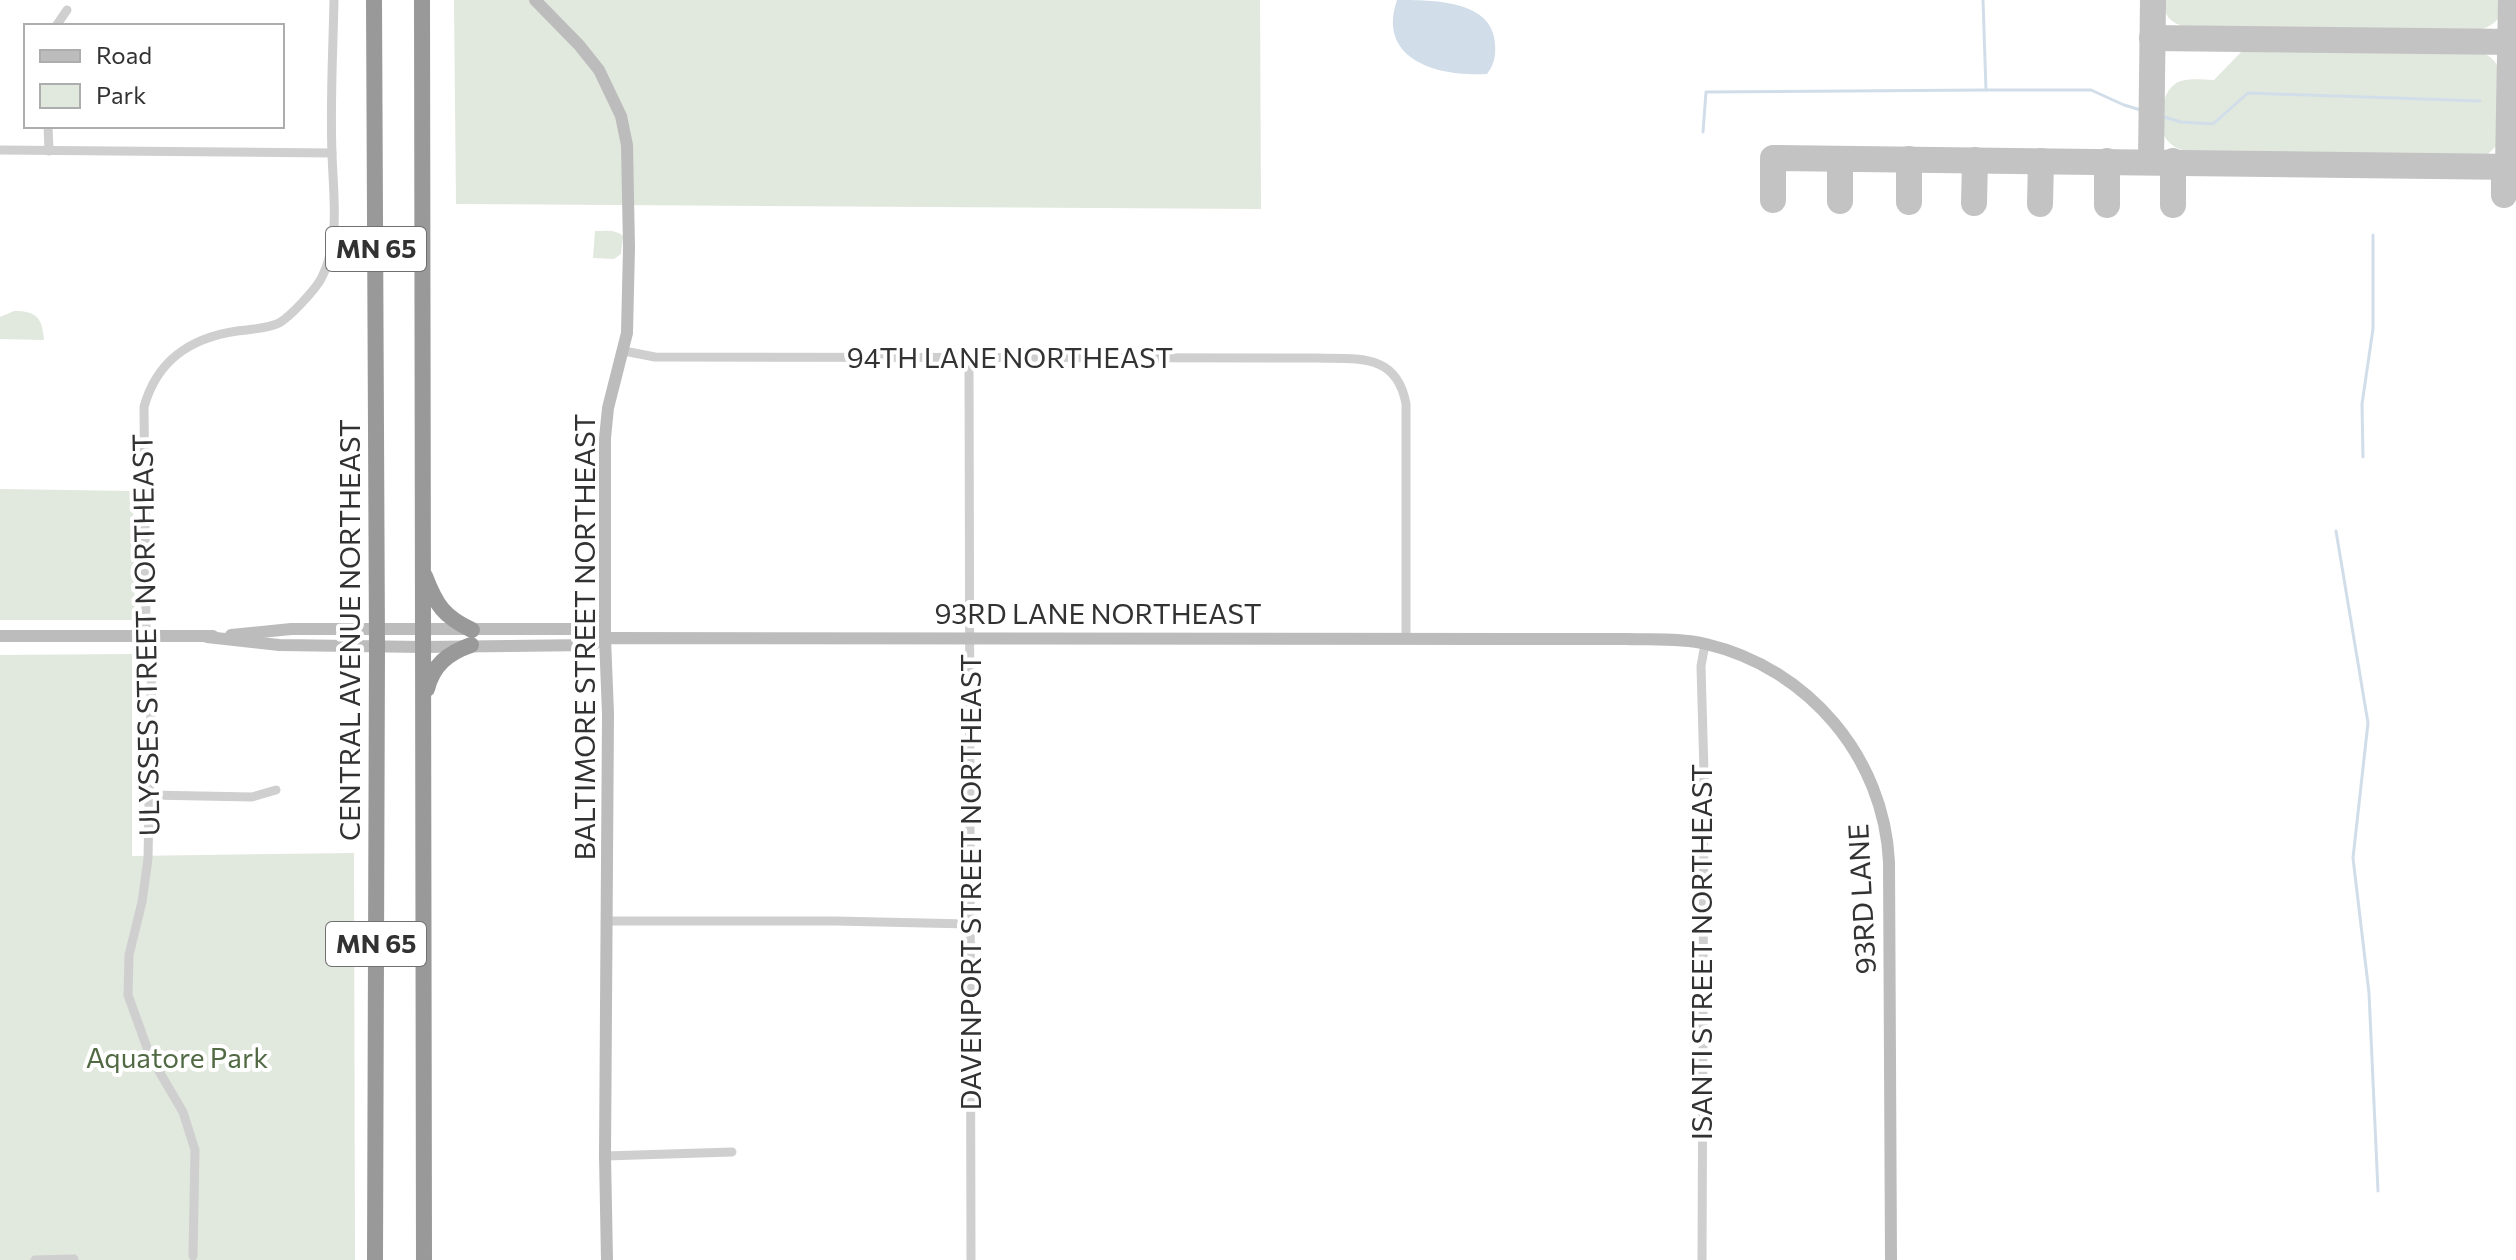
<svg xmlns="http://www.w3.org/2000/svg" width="2516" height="1260" font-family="Commissioner,sans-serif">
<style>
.green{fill:#e1e8dd}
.water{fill:#d1deea}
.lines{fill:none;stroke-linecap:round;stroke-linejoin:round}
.stream{stroke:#d1deea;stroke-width:3}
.taxiway{stroke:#c3c3c3;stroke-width:26}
.street{stroke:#cfcfcf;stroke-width:9}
.secondary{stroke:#bcbcbc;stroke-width:12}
.highway{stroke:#999;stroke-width:16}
.labels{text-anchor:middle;stroke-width:8;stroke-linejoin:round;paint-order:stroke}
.shield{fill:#fff;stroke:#707070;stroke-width:2}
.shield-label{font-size:26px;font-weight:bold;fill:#323232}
.street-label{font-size:28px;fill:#323232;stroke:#fff}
.park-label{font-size:28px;fill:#516a44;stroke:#fff}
</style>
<rect width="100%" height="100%" fill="#fff"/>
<!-- green -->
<g class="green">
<polygon points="454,0 1260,0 1261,209 456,204"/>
<path d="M2164 0H2503C2503 19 2493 27 2475 31L2183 26C2169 22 2164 15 2164 0Z"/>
<path d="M2245 48 2473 51C2481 52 2489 54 2495 62 2505 75 2500 126 2498 144L2488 154 2476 156 2188 152C2177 149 2167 144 2163 133 2158 119 2162 93 2175 84 2185 77 2202 80 2214 80Z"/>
<path d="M595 231C605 231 615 229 623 236L621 254 614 259 593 258Z"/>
<path d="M14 311C37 311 42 318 44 340L0 339V317Z"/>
<polygon points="0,489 133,491 135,620 0,620"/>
<polygon points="132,654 132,856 354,853 355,1260 0,1260 0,655"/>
</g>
<!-- water -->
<path class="water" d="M1397 0C1433 0 1493 0 1495 44 1496 56 1494 65 1487 74 1440 77 1376 61 1397 0Z"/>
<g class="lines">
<!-- stream -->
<g class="stream">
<polyline points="1983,0 1986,90 2091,90 2124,105 2181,122 2213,124 2248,93 2480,101"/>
<polyline points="1703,132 1706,92 1986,90"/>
<polyline points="2363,457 2362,404 2373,329 2373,235"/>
<polyline points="2336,531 2368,723 2353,858 2369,993 2378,1191"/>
</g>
<!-- taxiway -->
<g class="taxiway">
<polyline points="2152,38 2516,42"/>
<polyline points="2151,161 2153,0"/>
<polyline points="2508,167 2511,0"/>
<polyline points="2504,195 2504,167"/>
<polyline points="1773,200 1773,158 2516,167"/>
<polyline points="1840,201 1840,159"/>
<polyline points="1909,202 1909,159"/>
<polyline points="1974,203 1975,160"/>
<polyline points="2040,204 2041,161"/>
<polyline points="2107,205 2107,161"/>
<polyline points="2173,205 2173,161"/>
</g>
<!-- street -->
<g class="street">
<polyline points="56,26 67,10"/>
<polyline points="48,126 49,151"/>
<polyline points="0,150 332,153"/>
<path d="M624 351 655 357 1316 358C1358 359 1397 353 1406 404V639"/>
<polyline points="969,359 971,1260"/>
<polyline points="149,795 252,797 276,790"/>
<polyline points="608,921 835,921 969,924"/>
<polyline points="605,1156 732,1152"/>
<path d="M193 1256 195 1150 183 1112 150 1056 128 995 129 955 142 902 148 859 152 646 146 626 144 407C157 360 190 338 237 331 250 329 267 329 279 323 290 317 314 291 321 279 341 241 333 194 332 153 330 102 333 51 334 0"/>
<polyline points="35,1260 74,1259"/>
<polyline points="1702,1260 1704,772 1701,666 1705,644"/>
</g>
<!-- secondary -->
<g class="secondary">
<polyline points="535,0 579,45 599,70 621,116 627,145 629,247 627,333 608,408 605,438 605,638 608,714 605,1156 607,1260"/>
<polyline points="231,635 291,629 592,629 605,638"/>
<polyline points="0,636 213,636"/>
<path d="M207 637 279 645 423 647 592 645 605 638 1627 639C1653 640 1680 638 1706 644 1808 668 1884 757 1889 862L1891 1260"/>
</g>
<!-- highway -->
<g class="highway">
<polyline points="374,0 377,647 375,1260"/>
<polyline points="422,0 424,1260"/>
<path d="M425 576C436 605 444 617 472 630"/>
<path d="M427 689C433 665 448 653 471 645"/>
</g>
</g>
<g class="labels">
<!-- shield labels -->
<g class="shield">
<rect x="326" y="227" width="100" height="44" rx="6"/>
<rect x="326" y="922" width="100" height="44" rx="6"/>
</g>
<g class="shield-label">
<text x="376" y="258">MN 65</text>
<text x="376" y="953">MN 65</text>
</g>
<!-- street labels -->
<g class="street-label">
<text x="1010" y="368">94TH LANE NORTHEAST</text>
<text x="1098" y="624">93RD LANE NORTHEAST</text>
<text transform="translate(350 630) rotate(-90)" y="10">CENTRAL AVENUE NORTHEAST</text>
<text transform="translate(146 635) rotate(-91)" y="10">ULYSSES STREET NORTHEAST</text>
<text transform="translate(585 637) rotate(-90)" y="10">BALTIMORE STREET NORTHEAST</text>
<text transform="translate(971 882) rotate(-90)" y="10">DAVENPORT STREET NORTHEAST</text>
<text transform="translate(1862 899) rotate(-93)" y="10">93RD LANE</text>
<text transform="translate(1702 952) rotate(-90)" y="10">ISANTI STREET NORTHEAST</text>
</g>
<!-- park labels -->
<g class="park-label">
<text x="177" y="1068">Aquatore Park</text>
</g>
</g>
<!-- legend -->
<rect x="24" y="24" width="260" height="104" fill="#ffffff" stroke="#adadad" stroke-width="2"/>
<rect x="40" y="50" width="40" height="12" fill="#bcbcbc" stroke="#adadad" stroke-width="2"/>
<text x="96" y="64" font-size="24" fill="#323232">Road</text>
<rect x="40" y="84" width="40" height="24" fill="#e1e8dd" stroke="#adadad" stroke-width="2"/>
<text x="96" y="104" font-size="24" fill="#323232">Park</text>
</svg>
